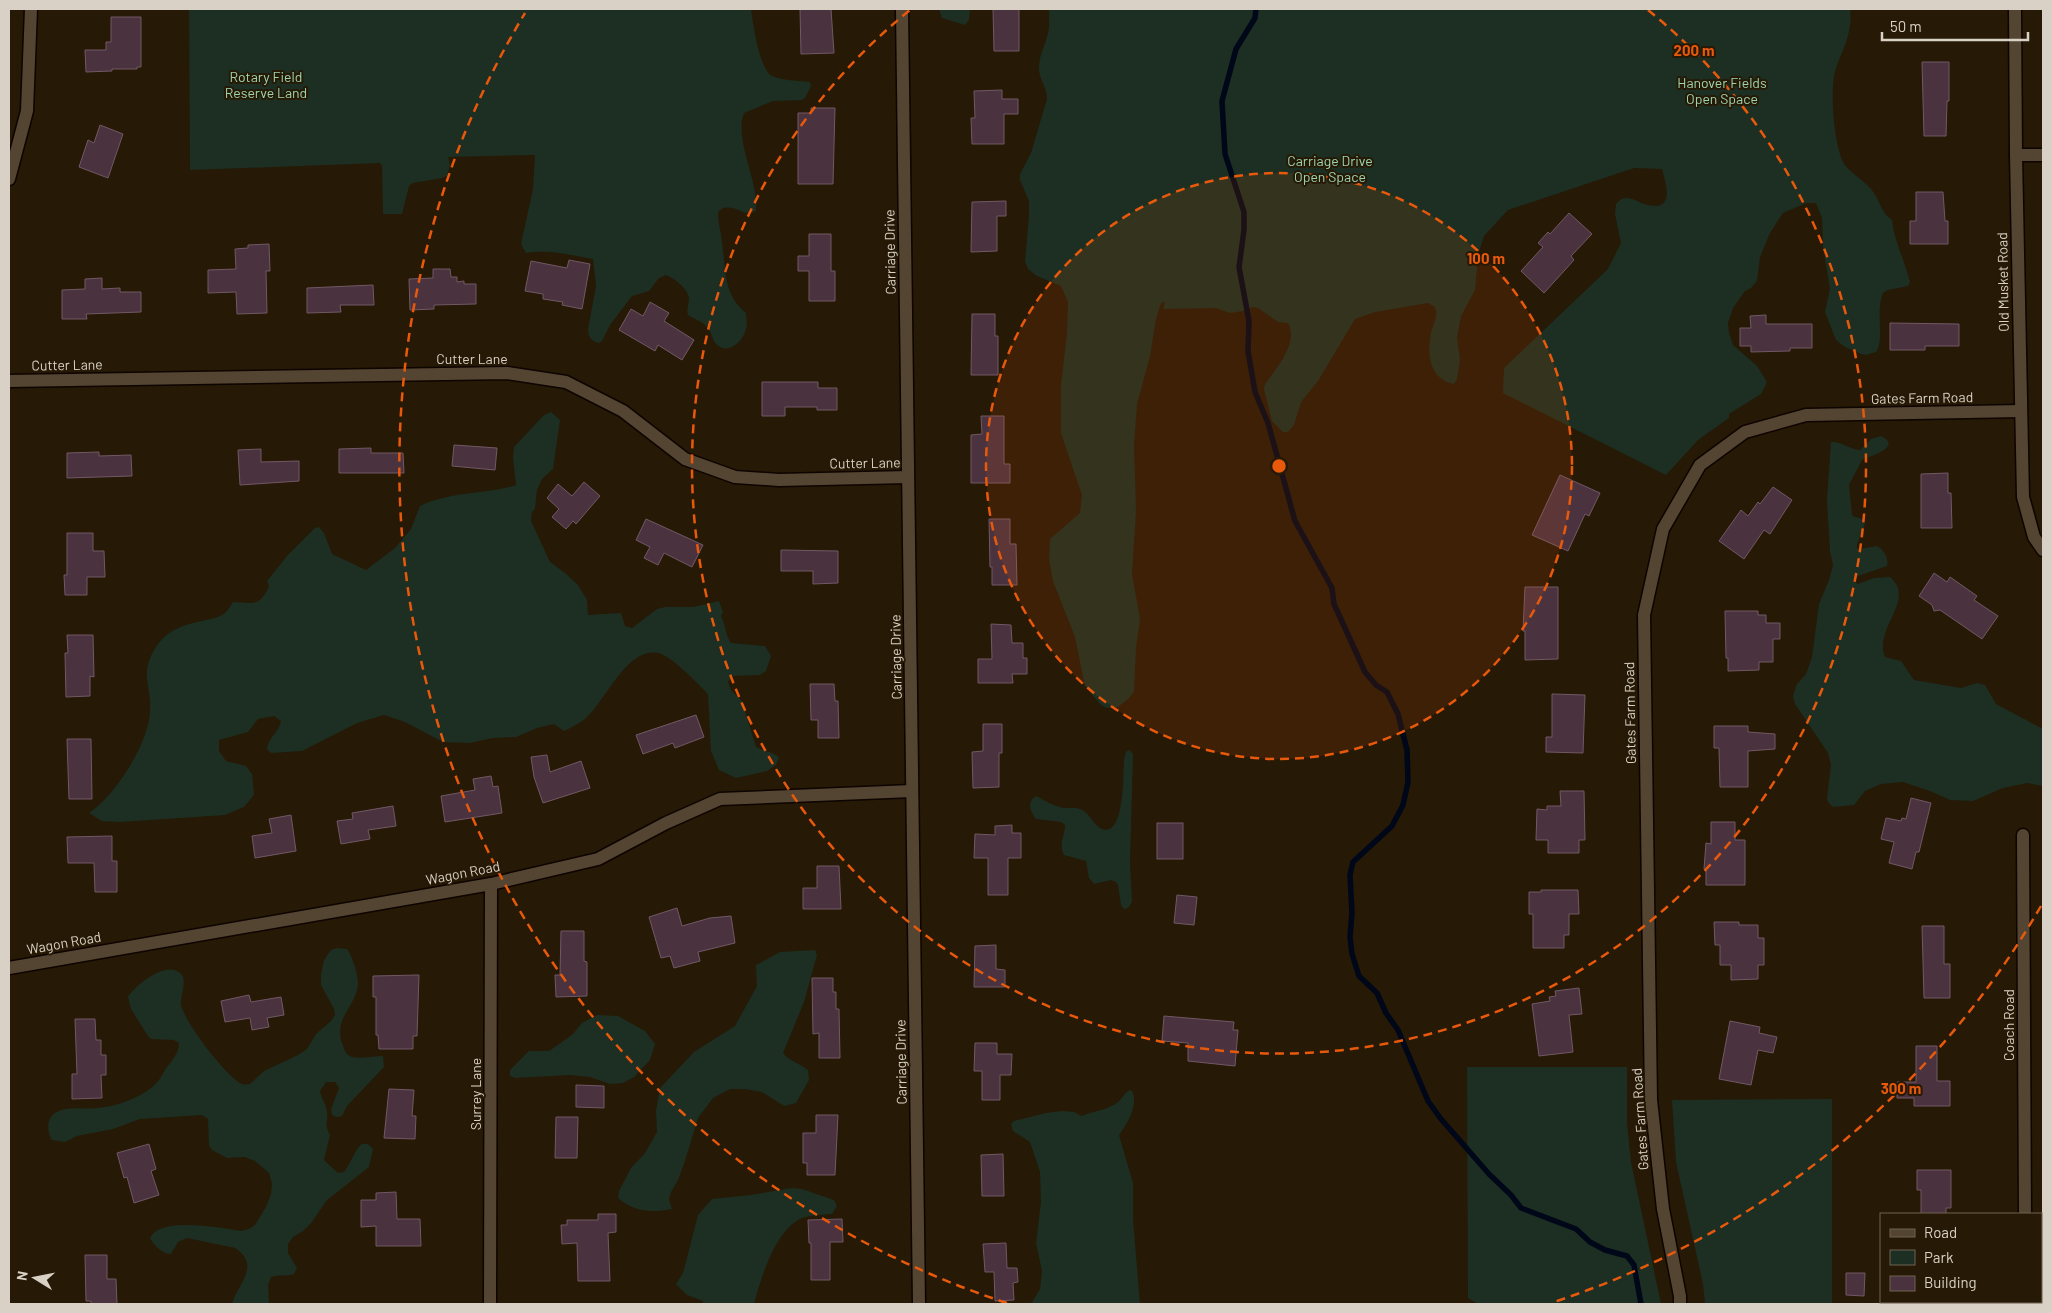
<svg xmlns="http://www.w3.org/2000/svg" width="2052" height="1313" font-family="Barlow,sans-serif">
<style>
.green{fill:#1c2f22}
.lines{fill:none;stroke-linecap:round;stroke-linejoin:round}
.stream{stroke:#000718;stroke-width:5.5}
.building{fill:#4a333f;stroke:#715865}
.minor-casing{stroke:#0e0400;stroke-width:15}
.minor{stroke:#534531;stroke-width:12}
.ring{fill:none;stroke:#e8590c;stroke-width:2.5;stroke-dasharray:9 6}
.labels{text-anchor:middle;stroke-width:4;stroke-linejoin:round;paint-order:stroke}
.park-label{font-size:14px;fill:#9dd5ae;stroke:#261906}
.street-label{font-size:14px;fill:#d9d1c5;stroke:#261906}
.centre{fill:#e8590c;stroke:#261906;stroke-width:2.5}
.ring-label{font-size:15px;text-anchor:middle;font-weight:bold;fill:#e8590c;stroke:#261906;stroke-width:4;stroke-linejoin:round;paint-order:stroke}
</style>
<rect width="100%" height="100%" fill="#261906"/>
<!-- green -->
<g class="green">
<path d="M189 9H751C753 22 759 69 772 76 780 80 801 81 810 82L811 86 805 98 802 100 773 101 744 113C736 132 750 167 754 187 756 195 756 203 756 211 745 218 737 205 723 208L718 212C718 223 721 231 722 242 726 270 723 294 746 313 746 318 748 324 746 329 743 341 729 355 717 345 712 340 712 333 708 328 704 322 694 319 688 315 686 309 689 304 689 298 688 289 674 278 666 275L659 278 649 291 632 296 610 325 602 341 599 343C591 341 588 337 588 329L596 286 593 259C571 255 548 249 526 253L521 244 533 189 535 155 448 157 450 165 447 176 442 178 413 183 409 186 402 214H383L382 166 380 163 190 170Z"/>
<polygon points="939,9 970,9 969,20 965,25 942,18"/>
<path d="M1049 9H1850C1853 31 1844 47 1836 68 1829 89 1834 142 1843 162 1847 170 1864 181 1871 189 1880 199 1880 212 1892 220 1894 241 1905 261 1910 282L1908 286 1888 290 1883 293C1875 311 1885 339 1876 352L1866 355 1861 354 1845 347 1836 340 1825 312 1830 289 1823 247 1822 218 1816 203H1806L1783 213 1770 233 1760 257 1757 281 1751 288 1745 291 1733 308 1728 323 1729 333 1733 345 1757 366 1767 382 1761 394 1729 414V418L1698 440 1666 475 1503 393 1504 368 1608 269 1621 243 1615 214 1616 204C1619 201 1621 198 1626 198 1632 198 1639 202 1644 204 1675 213 1667 187 1662 169L1634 168 1508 210 1484 236 1478 255 1475 290 1461 316 1457 338 1460 360 1457 379 1454 384C1429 379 1427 354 1431 333 1433 323 1439 317 1435 307L1428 303 1375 312 1355 319 1318 381 1301 402 1294 425 1288 432H1283L1272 421 1264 389 1265 384C1276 369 1299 343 1288 323L1278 322 1258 308 1253 307 1243 311 1230 313 1216 308 1163 309 1165 302 1161 303 1156 319 1150 356 1137 404 1134 445 1136 511 1132 574 1140 619 1136 647 1134 692 1128 699 1118 707 1106 708 1100 704 1085 686 1075 637 1053 581 1049 559 1050 539 1080 513 1082 495 1061 433V385L1067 333 1068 302 1061 286 1037 276 1028 269 1025 261 1029 216V201L1020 180V174L1031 153 1047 99C1047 87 1039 80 1039 68 1039 56 1044 48 1047 37 1050 28 1049 18 1049 9Z"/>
<path d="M551 412 560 420 553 469 542 479 537 490 535 509 532 512 531 521 550 562 565 573 578 585 587 600 588 615 621 613 625 626 632 628 657 609 665 607H693L719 601 723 612 721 616C726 625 725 634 731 643L765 646 771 656 766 671 760 675 732 676 728 682 731 690 742 701 756 747C764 751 772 752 779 757L776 765 767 771 736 778 719 770 711 751 708 694C698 684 672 656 658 653 627 647 606 700 587 717 581 723 572 727 564 731L554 724 537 728 516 737 493 738 470 743 443 742 405 722 384 715 357 723 302 751 271 753 267 749C268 738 279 732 281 721L274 716 258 719 248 732 219 740V751L226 761 246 766 252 774 254 795 244 807 225 815 120 822 102 821 89 813C115 796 149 743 150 711 152 687 140 677 153 652 165 630 182 625 206 620 212 619 221 617 226 612 229 609 231 605 233 602 253 603 260 607 269 586L267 581 287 556 315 528 319 527 324 533 332 554 366 570 395 548 411 529 420 506C450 491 485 495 516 485L513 458 514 447 544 415Z"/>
<path d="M1881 436C1904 447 1868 457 1862 460L1849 485 1852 515C1855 518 1860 517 1863 520 1869 525 1856 540 1857 548L1860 549 1877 546C1884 550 1889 558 1887 566L1858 576 1854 581 1858 584 1874 578 1890 577C1917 600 1873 628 1885 657L1901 661 1914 680 1961 688 1977 683 1985 685 1996 704 2043 729V786L2027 783 2003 788 1973 801 1950 800 1930 791 1903 782 1881 784 1865 791 1854 805 1833 807 1828 802 1827 798 1831 765 1828 753 1795 704 1793 696 1797 684 1806 674 1812 657 1819 604 1829 580 1833 565 1830 551 1827 500 1831 442C1841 441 1849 449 1860 450L1871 439Z"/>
<path d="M1129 750 1133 754 1130 862 1132 902 1128 908 1124 909 1121 905 1118 885 1116 882 1111 880 1094 884 1089 878 1086 861 1064 855C1058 844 1065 836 1065 825L1061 822 1036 819C1030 811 1026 803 1036 796 1044 800 1055 807 1064 808 1070 808 1074 807 1080 809 1090 813 1093 825 1102 829 1125 838 1123 773 1124 760L1126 752Z"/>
<path d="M337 948 347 949C352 955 359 977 358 985 355 1009 332 1018 343 1046 345 1051 347 1056 353 1057 362 1059 374 1056 383 1056L384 1067 347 1106 342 1116 337 1117 332 1115 331 1109 339 1088 335 1082H326L320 1091C321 1098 326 1104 327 1111 329 1121 323 1123 330 1135L324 1160 338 1173 344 1172C351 1163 355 1149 362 1144H368L373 1149 369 1167 327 1200 312 1222 303 1231 293 1237 288 1244V1253L297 1268 294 1274C286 1277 279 1274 271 1277L268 1285 269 1304H232C237 1284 262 1266 235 1248L187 1238 178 1242 171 1254C163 1254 154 1246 150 1238 161 1216 220 1228 241 1231L249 1229 255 1225 266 1207 271 1194 272 1184 269 1173 255 1161 245 1157 227 1158 212 1150 209 1145 208 1119 202 1115 140 1119 113 1129 77 1136 65 1142 52 1140C47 1132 46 1119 55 1113 68 1105 83 1110 97 1108 114 1107 137 1099 151 1088 158 1083 161 1077 165 1070 171 1061 179 1054 179 1043L174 1040 151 1039 148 1036 131 1009 128 997C135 985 169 958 182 975 187 982 180 997 181 1005 184 1021 227 1078 242 1084 244 1085 247 1084 250 1084L264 1071 298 1055 307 1049 316 1034 331 1021 335 1015 334 1009 321 985V975L324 960 331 950Z"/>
<path d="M815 950 817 955 804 1002 783 1053C790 1062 800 1063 808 1070L809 1080 796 1103 784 1106 762 1092 745 1089H730L713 1098 698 1118 685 1161 678 1180 671 1192 669 1199 672 1209C652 1213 634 1212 618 1198L619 1191 631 1168 645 1153 657 1132 656 1111 660 1088 694 1052 735 1026 757 986 756 965 780 952Z"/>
<polygon points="597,1015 618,1016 645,1031 655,1044 650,1060 634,1077 623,1083 610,1084 590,1077 570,1075 515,1078 510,1076 510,1070 529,1051 549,1051 572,1035 582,1023"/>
<polygon points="1467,1067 1627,1067 1627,1123 1631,1162 1661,1304 1478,1304 1468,1298"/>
<path d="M1130 1090 1132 1091C1139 1105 1127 1124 1119 1135L1133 1183V1219L1140 1304H1031L1040 1289 1042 1271 1036 1243 1041 1202 1040 1172 1030 1142 1013 1131 1011 1124 1014 1121 1046 1113 1061 1111 1074 1112 1082 1116C1093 1111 1108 1110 1118 1102 1123 1098 1124 1093 1130 1090Z"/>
<polygon points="1832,1099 1832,1304 1705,1304 1703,1284 1676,1162 1672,1100"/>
<path d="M792 1188 802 1189 834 1200 837 1206 832 1214C823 1215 813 1215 805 1217 776 1226 761 1278 754 1304H703V1301L687 1295 676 1284 683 1273 698 1215 712 1199 751 1195Z"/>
</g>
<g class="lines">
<!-- stream -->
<polyline class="stream" points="1256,9 1255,18 1236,49 1222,101 1225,154 1244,212 1244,230 1239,267 1249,321 1248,351 1255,392 1268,423 1295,521 1332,588 1334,604 1365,672 1376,685 1387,692 1398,714 1407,750 1408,782 1403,805 1392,826 1353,862 1350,875 1352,913 1350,937 1352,954 1359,976 1377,993 1386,1013 1398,1030 1428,1101 1441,1119 1489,1174 1511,1195 1521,1208 1576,1229 1590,1242 1605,1250 1627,1256 1634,1265 1641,1304"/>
</g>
<!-- building -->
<g class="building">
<polygon points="800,9 831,9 834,53 801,54"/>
<polygon points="993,9 1019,9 1019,51 994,51"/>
<polygon points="111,17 141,17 141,67 137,67 137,69 112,69 112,71 86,72 85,50 106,50 106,42 111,42"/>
<polygon points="1922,62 1949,62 1949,101 1947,101 1946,136 1924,136"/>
<polygon points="1002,90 1002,99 1018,99 1018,114 1004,114 1004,144 972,144 971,118 975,118 974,91"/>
<polygon points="811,108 835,108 833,184 798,184 798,113 811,113"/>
<polygon points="100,125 123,134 108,178 79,167 88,140 94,143"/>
<polygon points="1916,192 1943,192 1945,221 1948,221 1948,244 1910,244 1910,221 1916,221"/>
<polygon points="1006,201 1006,216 997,216 997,251 971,252 972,202"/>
<polygon points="1569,213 1592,234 1571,256 1574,260 1544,293 1521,271 1543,247 1538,243 1548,232 1550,234"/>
<polygon points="809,234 831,234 831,271 835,271 835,301 809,301 809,271 798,271 798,256 809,256"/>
<polygon points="269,244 270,271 266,271 267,313 237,314 236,292 208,293 208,270 236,269 235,249 248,248 248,245"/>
<polygon points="569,260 590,264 582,309 562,305 563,302 543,299 543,294 525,291 531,261 567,268"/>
<polygon points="433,269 450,269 451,277 457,277 457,282 464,281 464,284 476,284 476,304 434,305 434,309 410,310 409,279 433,278"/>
<polygon points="102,278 102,289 120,288 120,292 141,292 141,312 86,314 87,319 62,319 62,290 85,289 85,279"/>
<polygon points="373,285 374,305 340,305 341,312 307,313 307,288"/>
<polygon points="650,302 669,313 664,321 694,340 682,360 658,345 655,351 619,330 631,309 643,316"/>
<polygon points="972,314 995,314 995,336 998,336 998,375 971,375"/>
<polygon points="1766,315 1766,324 1812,324 1812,348 1790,348 1790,351 1751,352 1751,346 1740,346 1740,328 1751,328 1750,316"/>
<polygon points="1890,323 1959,324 1959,346 1925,346 1925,350 1890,350"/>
<polygon points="762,382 818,382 818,388 837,388 837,410 817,410 817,407 785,407 785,416 762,416"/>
<polygon points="981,416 1004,416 1004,464 1010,464 1010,483 971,483 971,435 982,434"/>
<polygon points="454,445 497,448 495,470 452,466"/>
<polygon points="371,448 371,453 403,453 404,473 339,473 339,449"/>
<polygon points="261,449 261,462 299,461 299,481 240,485 238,450"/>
<polygon points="99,452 99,456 131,455 132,476 67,478 67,453"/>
<polygon points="1948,473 1948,493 1951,493 1952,528 1921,528 1921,474"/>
<polygon points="1560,475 1600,493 1589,516 1585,514 1568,551 1532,535"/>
<polygon points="584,482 600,496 576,524 573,521 566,529 552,517 559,509 547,498 558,484 572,496"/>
<polygon points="1773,487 1792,500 1770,534 1764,530 1744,559 1719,541 1741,510 1748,516 1758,502 1760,504"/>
<polygon points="646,519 703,545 692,567 664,553 658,565 644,558 650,547 636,540"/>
<polygon points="989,519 1010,519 1010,544 1016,544 1017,585 992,585 992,567 990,567"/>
<polygon points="67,533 93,533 93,551 104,551 105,577 87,577 87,595 65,595 64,575 67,575"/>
<polygon points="781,550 838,551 838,583 813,584 813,571 781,571"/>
<polygon points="1934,573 1947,582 1950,577 1977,596 1974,600 1998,616 1982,639 1940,610 1934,611 1932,605 1919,596"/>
<polygon points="1525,587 1558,587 1558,659 1525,660 1525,631 1523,631"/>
<polygon points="1725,611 1758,611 1758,615 1766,615 1766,623 1780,623 1780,639 1773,639 1773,662 1759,662 1759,670 1728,671 1728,658 1726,658"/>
<polygon points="991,624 1011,625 1012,643 1023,643 1023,658 1027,658 1027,674 1012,674 1013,683 978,683 978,659 992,659"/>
<polygon points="67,635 93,635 94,677 90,676 90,696 66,697 65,653 68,653"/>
<polygon points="810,684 834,684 835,701 838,701 839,738 818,738 818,720 811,720"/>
<polygon points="1552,694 1585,695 1583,753 1546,752 1546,737 1552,737"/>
<polygon points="696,715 704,737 675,748 673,743 643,754 636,735"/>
<polygon points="983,724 1002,724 1002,753 999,753 999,787 973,788 972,752 983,751"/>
<polygon points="1714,726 1748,726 1748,732 1775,734 1775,749 1748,751 1748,787 1720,787 1719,748 1714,748"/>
<polygon points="67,739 91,739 92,799 69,799"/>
<polygon points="547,755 550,772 581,761 590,788 543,803 534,777 531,757"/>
<polygon points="491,776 493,787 498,786 502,813 445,822 441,796 475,790 473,779"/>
<polygon points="1560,791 1584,791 1585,840 1579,840 1579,853 1548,853 1548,840 1536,840 1537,809 1547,810 1547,806 1561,806"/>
<polygon points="1911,798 1931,803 1919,852 1916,852 1912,869 1889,863 1894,842 1881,839 1886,818 1901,821 1902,818 1906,819"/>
<polygon points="393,806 396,826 368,830 370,839 341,844 337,821 353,819 352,813"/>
<polygon points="291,815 296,851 255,858 252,836 272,833 269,819"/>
<polygon points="1711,822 1735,822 1735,840 1745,840 1745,885 1706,885 1706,869 1704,869 1706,843 1711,844"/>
<rect x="1157" y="823" width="26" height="36"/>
<polygon points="1012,825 1012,833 1021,833 1021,858 1008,858 1008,895 988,895 988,858 974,858 975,834 995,835 995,826"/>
<polygon points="112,836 112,861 117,861 117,892 95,892 94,863 68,863 67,837"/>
<polygon points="817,866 839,866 841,909 803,909 803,888 817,888"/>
<polygon points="1541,890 1578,890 1579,914 1569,914 1569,935 1564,935 1564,948 1533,948 1533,914 1529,914 1529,892 1541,892"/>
<polygon points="1177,895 1197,897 1194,925 1174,923"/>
<polygon points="677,908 682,926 710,918 731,916 735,943 698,952 700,961 674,968 670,956 661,958 649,917"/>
<polygon points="1714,922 1739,922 1739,925 1758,925 1758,938 1764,938 1764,965 1758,965 1758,979 1731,980 1731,965 1720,965 1720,945 1715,945"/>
<polygon points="1922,926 1944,926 1944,964 1950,964 1950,998 1924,998"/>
<polygon points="561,931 584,931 584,961 587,962 587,996 556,997 555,975 560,975"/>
<polygon points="996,945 996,969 1005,970 1005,987 974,987 975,946"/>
<polygon points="419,975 417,1036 413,1036 413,1049 379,1049 378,1035 376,1035 376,997 373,997 373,976"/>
<polygon points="812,978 833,978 833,992 836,992 836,1009 839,1009 840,1058 819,1058 819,1033 813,1034"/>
<polygon points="1579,988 1582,1014 1569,1015 1573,1052 1539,1056 1532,1004 1550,1001 1549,997 1556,996 1555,991"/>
<polygon points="249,995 251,1002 281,997 284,1015 267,1018 269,1027 252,1030 250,1018 225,1022 221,1001"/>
<polygon points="1164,1016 1234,1022 1233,1030 1238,1030 1235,1066 1188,1061 1188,1043 1162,1041"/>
<polygon points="75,1019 95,1019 96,1040 101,1040 101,1055 106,1055 106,1075 101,1075 102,1098 72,1099 72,1074 77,1074"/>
<polygon points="1730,1021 1760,1027 1759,1033 1777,1037 1773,1053 1758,1050 1751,1085 1719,1079"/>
<polygon points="975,1043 997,1043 997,1054 1012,1054 1011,1075 1000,1075 1000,1100 982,1100 982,1071 974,1071"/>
<polygon points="1916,1046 1937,1046 1937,1081 1950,1081 1950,1106 1914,1106 1914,1098 1897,1098 1897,1082 1916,1082"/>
<polygon points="576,1085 604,1086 604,1108 576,1107"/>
<polygon points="389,1089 414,1090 412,1116 416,1116 415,1139 384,1138"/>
<polygon points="816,1115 838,1115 835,1175 807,1175 807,1163 803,1163 803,1133 816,1133"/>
<polygon points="556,1117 578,1117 577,1158 555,1158"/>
<polygon points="149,1144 156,1169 151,1171 159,1195 134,1203 127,1177 124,1178 117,1153"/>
<polygon points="1003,1154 1004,1196 982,1196 981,1155"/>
<polygon points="1917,1170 1951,1170 1951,1208 1946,1208 1946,1214 1921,1214 1921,1190 1917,1190"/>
<polygon points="396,1192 397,1219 420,1219 421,1246 376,1246 376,1226 361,1227 361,1200 376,1200 376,1193"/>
<polygon points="598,1214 616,1214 616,1232 608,1233 610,1281 578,1281 577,1243 562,1244 561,1225 567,1225 567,1220 598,1220"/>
<polygon points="842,1219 843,1242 830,1242 830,1280 811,1280 811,1243 809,1243 808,1220"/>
<polygon points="1006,1243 1007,1268 1017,1268 1018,1282 1013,1283 1014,1300 995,1301 994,1272 985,1272 983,1244"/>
<polygon points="85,1255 107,1255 107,1279 116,1279 117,1304 91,1304 91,1301 86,1301"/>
<polygon points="1846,1273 1865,1273 1864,1296 1846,1295"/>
</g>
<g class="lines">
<!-- minor casing -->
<g class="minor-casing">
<g id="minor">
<polyline points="902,9 919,1304"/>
<polyline points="2015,9 2016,155 2023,497 2034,537 2043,550"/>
<polyline points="2016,155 2043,155"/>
<polyline points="9,179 27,111 31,9"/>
<polyline points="9,381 507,373 566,382 623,411 685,459 735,477 779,480 908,477"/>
<polyline points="2023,835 2025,1214"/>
<polyline points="9,968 491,884 598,859 666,823 720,799 912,791"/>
<polyline points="2026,1302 2026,1304"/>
<polyline points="490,1304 491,884"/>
<polyline points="1680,1304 1680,1296 1663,1209 1651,1100 1644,615 1663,529 1700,465 1745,432 1806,415 2021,411"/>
</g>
</g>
<!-- minor -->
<use href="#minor" class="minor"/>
</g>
<!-- distance rings -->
<circle cx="1279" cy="466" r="293" fill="#e8590c" fill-opacity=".12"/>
<g class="ring">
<circle cx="1279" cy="466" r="293"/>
<path d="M1648 10A587 587 0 1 1 910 10"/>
<path d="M2041 906A880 880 0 0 1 1551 1303M1007 1303A880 880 0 0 1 525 13"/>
</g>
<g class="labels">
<!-- park labels -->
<g class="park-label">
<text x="266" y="82">Rotary Field<tspan x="266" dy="16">Reserve Land</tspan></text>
<text x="1722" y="88">Hanover Fields<tspan x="1722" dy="16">Open Space</tspan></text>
<text x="1330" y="166">Carriage Drive<tspan x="1330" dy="16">Open Space</tspan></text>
</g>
<!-- street labels -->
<g class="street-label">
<text transform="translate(890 252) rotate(-91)" y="5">Carriage Drive</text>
<text transform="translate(2003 282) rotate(-91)" y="5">Old Musket Road</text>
<text x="472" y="364">Cutter Lane</text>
<text transform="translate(67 365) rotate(-1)" y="5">Cutter Lane</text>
<text transform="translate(1922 398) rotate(-1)" y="5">Gates Farm Road</text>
<text transform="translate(865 463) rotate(-1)" y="5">Cutter Lane</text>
<text transform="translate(896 657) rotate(-91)" y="5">Carriage Drive</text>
<text transform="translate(1630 713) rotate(-91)" y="5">Gates Farm Road</text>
<text transform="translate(463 873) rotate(-11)" y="5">Wagon Road</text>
<text transform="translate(64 943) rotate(-10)" y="5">Wagon Road</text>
<text transform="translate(2009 1025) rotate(-90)" y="5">Coach Road</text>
<text transform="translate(901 1062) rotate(-91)" y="5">Carriage Drive</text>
<text transform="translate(476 1094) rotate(-90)" y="5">Surrey Lane</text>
<text transform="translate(1640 1119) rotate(-94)" y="5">Gates Farm Road</text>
</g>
</g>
<circle cx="1279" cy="466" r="8" class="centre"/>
<g class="ring-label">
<text x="1694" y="56">200 m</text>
<text x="1486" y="264">100 m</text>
<text x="1901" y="1094">300 m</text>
</g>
<!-- border -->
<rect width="2052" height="1313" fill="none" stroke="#d9d1c5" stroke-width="20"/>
<!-- legend -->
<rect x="1880" y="1213" width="162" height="90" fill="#261906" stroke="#6e6352"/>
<rect x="1890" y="1229" width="25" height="8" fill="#534531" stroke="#6e6352"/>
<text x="1924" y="1238" font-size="15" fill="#d9d1c5">Road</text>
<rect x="1890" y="1250" width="25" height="15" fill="#1c2f22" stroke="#6e6352"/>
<text x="1924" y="1263" font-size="15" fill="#d9d1c5">Park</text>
<rect x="1890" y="1276" width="25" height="15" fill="#4a333f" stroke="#6e6352"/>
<text x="1924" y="1288" font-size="15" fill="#d9d1c5">Building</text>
<!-- north arrow -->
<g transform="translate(35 1278) rotate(280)" stroke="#261906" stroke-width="4" paint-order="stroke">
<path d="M0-4L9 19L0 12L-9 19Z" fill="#d9d1c5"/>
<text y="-8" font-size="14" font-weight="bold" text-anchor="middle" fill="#d9d1c5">N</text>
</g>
<!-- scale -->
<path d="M1882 32v8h146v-8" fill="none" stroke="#d9d1c5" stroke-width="2.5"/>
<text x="1890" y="32" font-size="15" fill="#d9d1c5" stroke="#261906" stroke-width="4" paint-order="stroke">50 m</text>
</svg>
